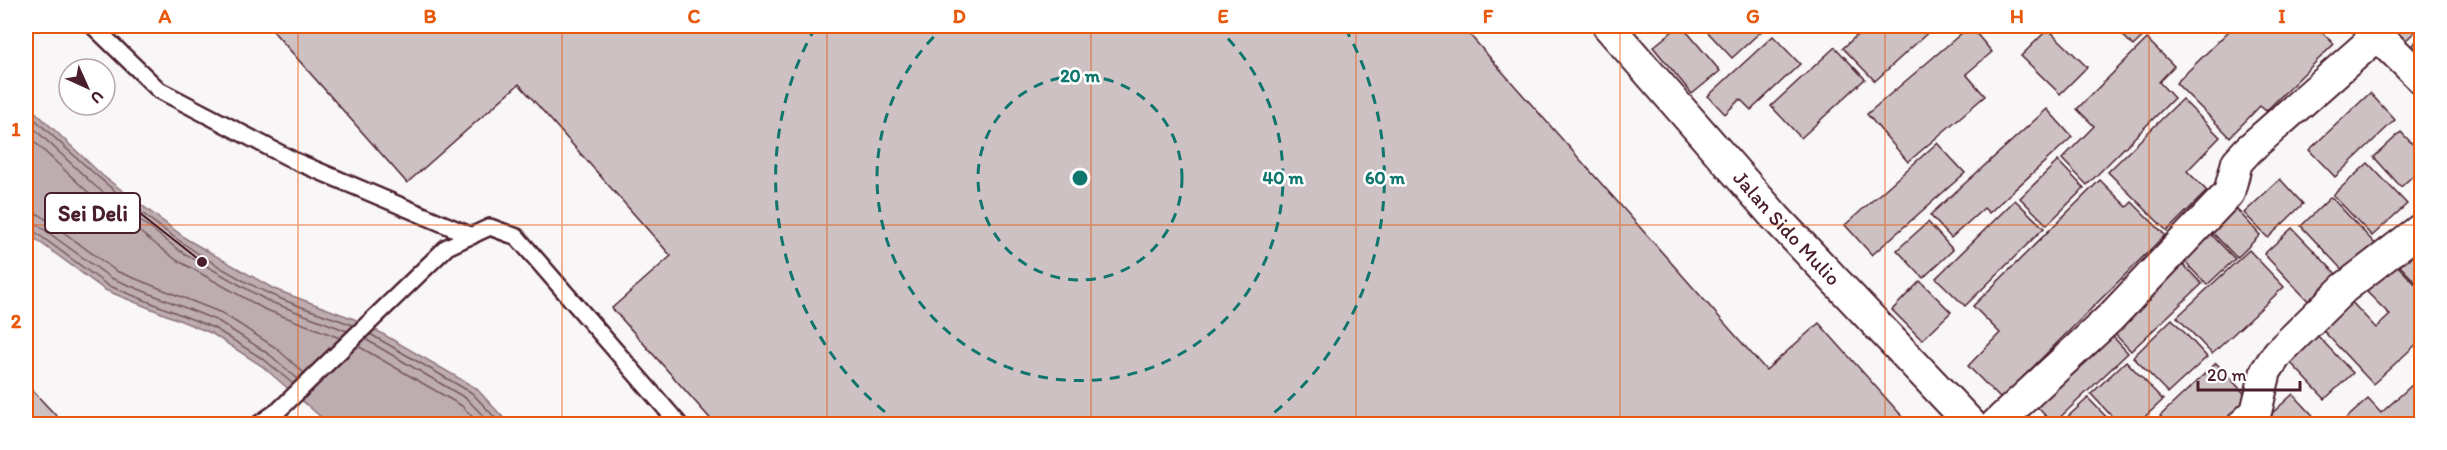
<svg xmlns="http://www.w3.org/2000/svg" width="2447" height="450" font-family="Itim,sans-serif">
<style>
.water{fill:#bdadb0;stroke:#8f747b;stroke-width:1.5}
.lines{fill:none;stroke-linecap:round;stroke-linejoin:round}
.shore{stroke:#785860;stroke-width:1.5}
.building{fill:#cdc1c4;stroke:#4a1f2b;stroke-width:1.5}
.service-casing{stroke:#4a1f2b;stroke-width:20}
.minor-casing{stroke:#4a1f2b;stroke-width:34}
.service{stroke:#fff;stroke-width:15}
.minor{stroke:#fff;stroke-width:30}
.grid{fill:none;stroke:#e8590c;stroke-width:1.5;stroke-opacity:0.55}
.ring{fill:none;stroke:#0f766e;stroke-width:3;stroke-dasharray:10 8}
.labels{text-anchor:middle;stroke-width:5;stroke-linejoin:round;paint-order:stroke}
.street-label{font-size:21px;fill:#4a1f2b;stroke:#fff}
.centre{fill:#0f766e;stroke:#fff;stroke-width:3}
.ring-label{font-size:18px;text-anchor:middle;font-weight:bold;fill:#0f766e;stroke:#fff;stroke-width:5;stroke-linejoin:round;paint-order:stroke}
.leader{fill:none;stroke:#4a1f2b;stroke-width:2}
.callout-dot{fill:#4a1f2b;stroke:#fff;stroke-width:2}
.callout{fill:#fff;stroke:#4a1f2b;stroke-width:2}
.callout-label{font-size:22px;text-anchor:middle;font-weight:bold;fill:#4a1f2b}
.neatline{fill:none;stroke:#e8590c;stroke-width:2}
.grid-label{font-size:20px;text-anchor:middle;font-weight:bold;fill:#e8590c}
</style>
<rect width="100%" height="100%" fill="#f8f6f7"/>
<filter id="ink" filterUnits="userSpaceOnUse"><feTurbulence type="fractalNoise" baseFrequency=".0167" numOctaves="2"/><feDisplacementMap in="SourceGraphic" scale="12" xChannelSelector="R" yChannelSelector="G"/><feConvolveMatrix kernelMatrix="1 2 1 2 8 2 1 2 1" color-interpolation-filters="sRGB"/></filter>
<g filter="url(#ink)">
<!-- water -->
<polygon class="water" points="26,100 29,106 103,176 188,240 274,289 362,322 476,388 509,424 329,424 262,366 211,333 105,290 26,232"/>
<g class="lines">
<!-- shore -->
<g class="shore">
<path d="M26 111C100 181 178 251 272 295 298 307 326 315 353 325"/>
<polyline points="26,121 95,186 180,251 268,301 347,331"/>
<polyline points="26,134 89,193 175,259 264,309 340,338"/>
<polyline points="26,211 40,215 116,271 222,313 276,348 304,373"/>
<polyline points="26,220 35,223 111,278 218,321 270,355 298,379"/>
<polyline points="26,228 31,229 107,285 214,328 266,361 293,384"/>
<polyline points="370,334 472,393 501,424"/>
<polyline points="365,339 467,399 491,424"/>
<polyline points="358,346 462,406 479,424"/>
</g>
</g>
<!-- building -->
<g class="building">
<polygon points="279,26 1462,26 1766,370 1819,323 1909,424 715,424 612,308 671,256 519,84 407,183 273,31"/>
<polygon points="1679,26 1682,26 1720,71 1692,94 1653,47"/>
<polygon points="1702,26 1767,26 1732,58"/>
<polygon points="1867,26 1935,26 1875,81 1843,48"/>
<polygon points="1970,26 1992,52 1966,74 1985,96 1908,162 1867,114"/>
<polygon points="2114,26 2154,26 2133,46"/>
<polygon points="2234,26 2315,26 2334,44 2266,111 2260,106 2230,137 2176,83"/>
<polygon points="2389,26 2421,26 2404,42"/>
<polygon points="2048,29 2087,67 2060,94 2021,56"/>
<polygon points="1773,36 1800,64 1751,110 1740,99 1725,114 1708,96"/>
<polygon points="2422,36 2422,56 2411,46"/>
<polygon points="2147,39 2174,66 2159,82 2174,98 2087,185 2062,159 2094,126 2077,109"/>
<polygon points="1835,47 1865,79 1801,138 1771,106"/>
<polygon points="2370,93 2395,120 2335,177 2309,150"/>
<polygon points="2182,99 2220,137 2187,171 2207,191 2167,231 2108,172"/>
<polygon points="2047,109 2072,137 1989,213 1984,208 1951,238 1930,215"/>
<polygon points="2401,132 2422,154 2422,167 2401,187 2374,157"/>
<polygon points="1937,143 1965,173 1872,255 1845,225"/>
<polygon points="2058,161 2084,188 2047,225 2020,198"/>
<polygon points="2368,163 2407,204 2372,236 2333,195"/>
<polygon points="2280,179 2303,204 2268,238 2244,213"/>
<polygon points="2100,180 2127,207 2132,202 2165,235 2001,399 1968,366 2000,333 1973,306"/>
<polygon points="2331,197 2379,248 2348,276 2301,226"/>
<polygon points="2015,200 2044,228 1965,306 1936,278"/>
<polygon points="2231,203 2260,235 2237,258 2206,226"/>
<polygon points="1928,222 1953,250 1923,278 1897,250"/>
<polygon points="2292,228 2340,278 2312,305 2264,254"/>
<polygon points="2207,230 2235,259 2207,285 2179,256"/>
<polygon points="2422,245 2422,289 2400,266"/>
<polygon points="2249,250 2284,287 2212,354 2177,317"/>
<polygon points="2178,259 2202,284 2131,351 2107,326"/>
<polygon points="2394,262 2422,291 2422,339 2373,384 2317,324 2347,297 2376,328 2390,315 2365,290"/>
<polygon points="1920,281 1951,312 1922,340 1892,310"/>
<polygon points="2172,319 2207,357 2168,393 2133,357"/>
<polygon points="2105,328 2128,353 2053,424 2030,399"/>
<polygon points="2316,334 2353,373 2325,399 2288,360"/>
<polygon points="2126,361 2163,400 2137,424 2119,424 2091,394"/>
<polygon points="2216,363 2254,404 2233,424 2168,424 2160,416"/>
<polygon points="2412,385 2422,395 2422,424 2340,424 2368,399 2381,413"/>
<polygon points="29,387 64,424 26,424 26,390"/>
<polygon points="2293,394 2321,424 2280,424 2270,415"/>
<polygon points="2088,398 2113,424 2060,424"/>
</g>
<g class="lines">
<!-- service casing -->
<g class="service-casing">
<g id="service">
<polyline points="93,26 159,90 295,161 472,236"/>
<polyline points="259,424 279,410 447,247 490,227 517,237 679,424"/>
</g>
</g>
<!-- minor casing -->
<g class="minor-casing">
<g id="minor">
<path id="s1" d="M1608 26 1776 218 1971 424"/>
<polyline points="2368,26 2422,79"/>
<polyline points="1996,424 2111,317 2229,193 2237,162 2248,150 2378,35"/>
<polyline points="2243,424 2256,412 2266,371 2278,353 2344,288 2422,228"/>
</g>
</g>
<!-- service -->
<use href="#service" class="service"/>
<!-- minor -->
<use href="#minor" class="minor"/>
</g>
</g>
<!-- grid -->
<path class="grid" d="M298 26V424M562 26V424M827 26V424M1091 26V424M1356 26V424M1620 26V424M1885 26V424M2149 26V424M26 225H2422"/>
<!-- distance rings -->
<g class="ring">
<circle cx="1080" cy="178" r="102"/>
<path d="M1215 26A203 203 0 1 1 945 26"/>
<path d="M899 423A305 305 0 0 1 815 28M1345 28A305 305 0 0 1 1261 423"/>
</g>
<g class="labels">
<!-- street labels -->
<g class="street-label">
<text dy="7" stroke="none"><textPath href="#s1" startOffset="270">Jalan Sido Mulio</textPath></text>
</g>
</g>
<circle cx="1080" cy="178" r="9" class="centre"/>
<g class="ring-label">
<text x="1080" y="82">20 m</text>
<text x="1283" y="184">40 m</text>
<text x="1385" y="184">60 m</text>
</g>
<!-- callouts -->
<path class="leader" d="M202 262L140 213"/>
<circle class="callout-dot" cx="202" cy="262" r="6"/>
<rect class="callout" x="45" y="193" width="95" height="40" rx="6"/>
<g class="callout-label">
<text x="93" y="221">Sei Deli</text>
</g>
<!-- margin -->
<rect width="2447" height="450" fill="none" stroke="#fff" stroke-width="66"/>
<!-- north arrow -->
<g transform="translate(87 87) rotate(135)"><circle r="28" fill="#ffffff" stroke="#b7a5aa" stroke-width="1.5"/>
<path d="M0-4.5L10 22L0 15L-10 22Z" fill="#4a1f2b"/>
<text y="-9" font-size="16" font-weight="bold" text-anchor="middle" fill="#4a1f2b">U</text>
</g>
<!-- scale -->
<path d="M2198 381v9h102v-9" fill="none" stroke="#4a1f2b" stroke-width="3"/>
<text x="2207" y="381" font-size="18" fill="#4a1f2b" stroke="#ffffff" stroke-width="4.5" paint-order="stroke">20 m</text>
<rect x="33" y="33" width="2381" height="384" class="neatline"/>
<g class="grid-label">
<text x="165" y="23">A</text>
<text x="430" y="23">B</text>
<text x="694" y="23">C</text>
<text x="959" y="23">D</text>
<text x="1223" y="23">E</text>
<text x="1488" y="23">F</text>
<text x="1753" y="23">G</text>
<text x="2017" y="23">H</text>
<text x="2282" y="23">I</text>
<text x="16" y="136">1</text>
<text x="16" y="328">2</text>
</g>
</svg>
